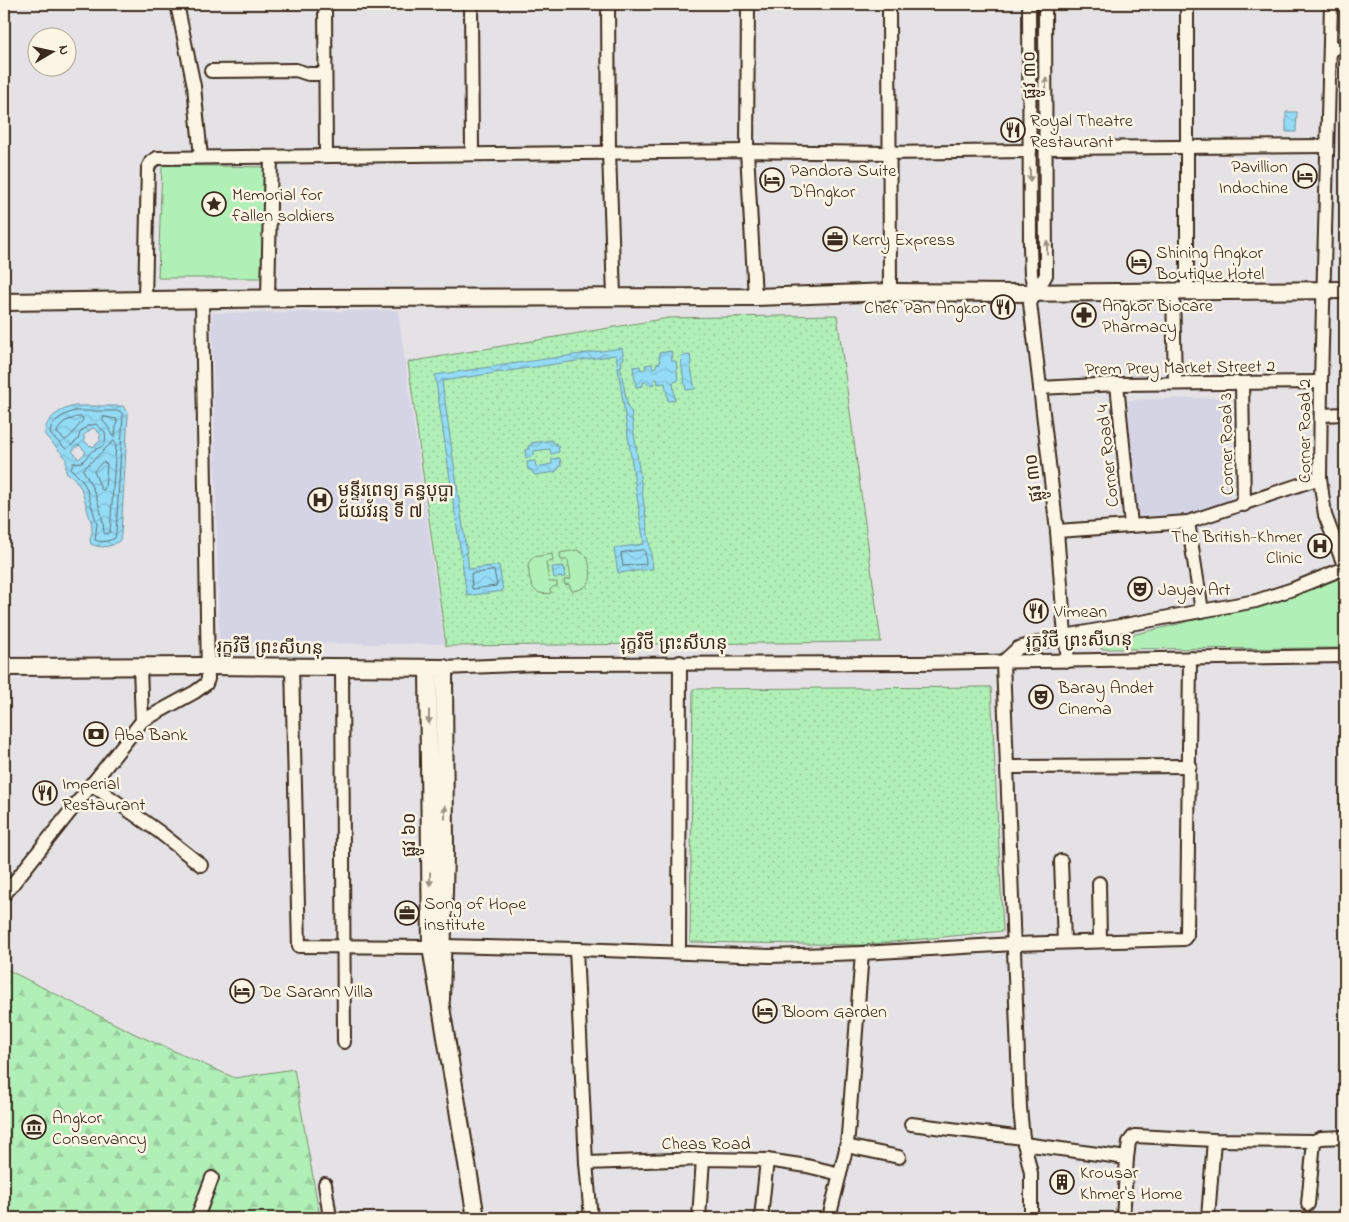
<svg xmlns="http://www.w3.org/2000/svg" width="1349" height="1222" font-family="'Indie Flower','Noto Sans Khmer',sans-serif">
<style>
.built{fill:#d5d4e5}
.grass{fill:url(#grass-dots);stroke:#768d6a}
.forest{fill:url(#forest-firs);stroke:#768d6a}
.green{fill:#b0f0b7;stroke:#768d6a}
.water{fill:url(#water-waves);stroke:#7094a0;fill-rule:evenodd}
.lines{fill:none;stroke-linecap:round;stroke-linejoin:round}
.shore{stroke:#5f7174;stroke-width:1}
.minor-casing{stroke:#3b2a1e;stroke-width:16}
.major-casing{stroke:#3b2a1e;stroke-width:20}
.minor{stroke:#fcf5e5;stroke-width:12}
.major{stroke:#fcf5e5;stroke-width:16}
.oneway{fill:#9c9082}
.labels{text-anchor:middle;stroke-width:5;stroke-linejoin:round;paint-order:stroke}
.street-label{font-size:18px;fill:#3b2a1e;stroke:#fcf5e5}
.poi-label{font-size:18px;fill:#3b2a1e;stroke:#fcf5e5;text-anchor:start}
</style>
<defs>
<pattern id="grass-dots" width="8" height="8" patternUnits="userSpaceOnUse" patternTransform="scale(1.25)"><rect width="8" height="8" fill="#b0f0b7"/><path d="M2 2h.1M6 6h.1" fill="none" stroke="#98ce9d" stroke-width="1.8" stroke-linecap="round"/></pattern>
<pattern id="forest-firs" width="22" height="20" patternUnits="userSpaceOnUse" patternTransform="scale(1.25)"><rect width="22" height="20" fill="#b0f0b7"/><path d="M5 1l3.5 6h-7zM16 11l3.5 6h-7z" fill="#98ce9d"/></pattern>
<pattern id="water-waves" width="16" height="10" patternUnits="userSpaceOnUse" patternTransform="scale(1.25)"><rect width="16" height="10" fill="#94dbf6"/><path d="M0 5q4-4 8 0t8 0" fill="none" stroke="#80bcd2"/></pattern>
</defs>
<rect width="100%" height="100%" fill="#e5e2e5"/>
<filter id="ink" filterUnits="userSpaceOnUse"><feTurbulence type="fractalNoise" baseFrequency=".02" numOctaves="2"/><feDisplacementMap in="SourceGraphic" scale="10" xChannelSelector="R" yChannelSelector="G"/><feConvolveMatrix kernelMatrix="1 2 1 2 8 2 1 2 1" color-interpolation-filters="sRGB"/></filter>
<g filter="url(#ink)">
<!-- built -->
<g class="built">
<polygon points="398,310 444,644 219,643 212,313"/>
<polygon points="1227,397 1230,503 1191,514 1134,517 1128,400"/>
</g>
<!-- grass -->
<g class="grass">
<polygon points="837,315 881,642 446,646 408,362 668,318"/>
<polygon points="991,687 1003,931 862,945 690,942 693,689"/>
</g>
<!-- forest -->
<polygon class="forest" points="4,968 135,1034 235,1078 294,1069 320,1218 4,1218"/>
<!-- green -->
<g class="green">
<polygon points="162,165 266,167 261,278 158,278"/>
<path d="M577 550 587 556C592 574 595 588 572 591L569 584 565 585 564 580 571 579 568 560H561L560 553Z"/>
<path d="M552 554 553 561 546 562 549 582H557V586L553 587 550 590 551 593C529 597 530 580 528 564L533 557Z"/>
<path d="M1345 574V648L1101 649V642C1183 623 1267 605 1345 574Z"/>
</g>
<!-- water -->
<g class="water">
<polygon points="1286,112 1297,112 1296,132 1286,132"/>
<polygon points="622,348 624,359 621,360 622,366 620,366 628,408 631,411 653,569 618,573 614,548 644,544 616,355 442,381 469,569 499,565 503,591 467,596 435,375"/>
<polygon points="671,351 672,361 676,361 678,381 673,382 675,400 668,401 665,383 658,384 657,379 654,379 655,384 648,385 647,382 643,382 643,386 636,387 633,367 640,366 641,370 646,369 645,365 652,364 653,368 656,367 656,364 660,363 659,353"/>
<polygon points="690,355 691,363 690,363 695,389 686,390 681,363 682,362 681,356"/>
<path d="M75 406H123L128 414 121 534 120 540C113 547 100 549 91 544L90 540 92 532V525L81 488 74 478 66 472V458L45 435C44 418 61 409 75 406ZM94 428 101 435 99 438 101 440 93 447 91 445 90 446 83 440 85 438 83 436 91 429ZM79 445 86 452 79 459 72 451Z"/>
<polygon points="552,440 553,443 556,443 556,445 558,445 559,452 551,454 550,449 534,451 534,456 526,458 525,450 529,449 528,446 532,445 531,443"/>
<polygon points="560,458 561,466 559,466 559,469 556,470 556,472 535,475 531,470 528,470 527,462 535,461 536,467 552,464 552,459"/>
<polygon points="564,566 565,577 554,578 552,567"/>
</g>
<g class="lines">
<!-- shore -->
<g class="shore">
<path d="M75 411H120L123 415 116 533 115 538C110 541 101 543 95 540L97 524 86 487 82 480 71 469 73 463 82 462C85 460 87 456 90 453 97 446 108 450 105 432L96 424 87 426 80 433 78 440 66 449 50 434C51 420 64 414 75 411Z"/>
<path d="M77 417H82L83 420C77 427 71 438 65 440L57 433V431L64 422Z"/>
<polygon points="104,417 117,419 115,436 112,436 109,428 103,421"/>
<path d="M114 441 116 444 110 532 106 534 104 533C103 511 94 488 83 470Z"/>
<polygon points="103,462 107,464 105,488 103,490 101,489 94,471"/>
<polygon points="643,550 645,552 646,564 623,566 621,553"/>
<polygon points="494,571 497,584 496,586 472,589 471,574"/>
</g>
<!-- minor casing -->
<g class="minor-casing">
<g id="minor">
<polyline points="177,4 194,86 201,157"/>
<polyline points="325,4 326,156"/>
<polyline points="471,4 472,154"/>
<polyline points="608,4 609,152 614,296"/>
<polyline points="748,4 747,151 755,297"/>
<polyline points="889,4 890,292"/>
<polyline points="1029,4 1030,247 1031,275 1036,293"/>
<polyline points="1045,4 1046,275 1030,303 1057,531 1064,624 1068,661"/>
<polyline points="1187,4 1187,291"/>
<polyline points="1331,4 1321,382 1320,478 1325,515 1345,568"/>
<polyline points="1330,48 1345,48"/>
<polyline points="211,71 296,70 308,74 325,74"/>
<polyline points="1047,148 1327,146"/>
<polyline points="1173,291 1175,383"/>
<polyline points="268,299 271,157"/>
<polyline points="145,300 148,168 151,162 157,158 747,151 888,153 1030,151"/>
<polyline points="1242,383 1244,505"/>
<polyline points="1117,384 1131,525"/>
<polyline points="1040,388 1117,384 1321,382"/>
<polyline points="1321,415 1345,414"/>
<polyline points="1188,522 1202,611"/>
<polyline points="1057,531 1188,522 1320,478"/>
<polyline points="140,667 142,721"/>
<polyline points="292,667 299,946 431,947"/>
<polyline points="342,667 344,1042"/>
<polyline points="444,668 536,664 919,663 1345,656"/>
<polyline points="1007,767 1190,766"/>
<polyline points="91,784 158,831 201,865"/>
<polyline points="1061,861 1064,942"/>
<polyline points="1099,883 1100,941"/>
<polyline points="4,895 142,721 195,692 206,684 208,679 202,299"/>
<polyline points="443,946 576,949 770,956 862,953 1014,944 1184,939 1187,935 1190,658"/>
<polyline points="576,949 586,1163 591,1218"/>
<polyline points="679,952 680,662"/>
<polyline points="911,1124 1023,1138"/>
<polyline points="1024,1144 1127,1158 1129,1142 1133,1137 1135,1136 1214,1140 1314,1141 1321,1138 1345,1137"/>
<polyline points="846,1146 899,1157"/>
<polyline points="767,1160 807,1166 840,1174"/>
<polyline points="586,1163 703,1159 767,1160 761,1218"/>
<polyline points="325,1184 330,1218"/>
<polyline points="1308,1204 1314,1141"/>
<polyline points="4,1218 5,1218"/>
<polyline points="197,1218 212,1178"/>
<polyline points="699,1218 703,1159"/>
<polyline points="829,1218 846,1149 848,1135 862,953"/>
<polyline points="1031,1218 1031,1173 1023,1138 1020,1108 1003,662 1018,648 1065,636 1256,601 1293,589 1345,568"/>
<polyline points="1123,1218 1127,1158"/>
<polyline points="1208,1218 1214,1140"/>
</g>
</g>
<!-- major casing -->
<g class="major-casing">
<g id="major">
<polyline points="4,302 304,298 755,297 890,292 1009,293 1345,290"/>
<polyline points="4,667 208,666 444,668 445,854 441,1000"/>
<polyline points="428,668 431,947 476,1218"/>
</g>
</g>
<!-- minor -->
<use href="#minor" class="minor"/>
<!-- major -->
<use href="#major" class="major"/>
</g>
<!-- one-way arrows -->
<defs><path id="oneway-solid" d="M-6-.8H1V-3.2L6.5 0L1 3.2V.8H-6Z" transform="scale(1.25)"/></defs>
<g class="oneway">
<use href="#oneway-solid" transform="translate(1046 84) rotate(-91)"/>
<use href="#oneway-solid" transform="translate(1030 175) rotate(90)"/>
<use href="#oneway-solid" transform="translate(1047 247) rotate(-90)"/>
<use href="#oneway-solid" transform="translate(429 717) rotate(90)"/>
<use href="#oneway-solid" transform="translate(445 812) rotate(-90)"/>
<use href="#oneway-solid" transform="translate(430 879) rotate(90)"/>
</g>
</g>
<!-- icons -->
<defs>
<g id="restaurant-ring" transform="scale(1.25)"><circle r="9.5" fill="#fcf5e5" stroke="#3b2a1e" stroke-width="1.5"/><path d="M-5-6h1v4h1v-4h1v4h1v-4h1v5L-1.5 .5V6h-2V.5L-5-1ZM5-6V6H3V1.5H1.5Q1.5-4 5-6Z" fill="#3b2a1e"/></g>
<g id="hotel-ring" transform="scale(1.25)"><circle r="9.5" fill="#fcf5e5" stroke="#3b2a1e" stroke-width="1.5"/><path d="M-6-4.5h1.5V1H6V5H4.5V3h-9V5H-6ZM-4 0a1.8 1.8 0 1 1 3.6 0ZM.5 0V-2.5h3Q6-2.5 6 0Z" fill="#3b2a1e"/></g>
<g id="sight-ring" transform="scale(1.25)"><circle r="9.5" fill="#fcf5e5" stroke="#3b2a1e" stroke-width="1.5"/><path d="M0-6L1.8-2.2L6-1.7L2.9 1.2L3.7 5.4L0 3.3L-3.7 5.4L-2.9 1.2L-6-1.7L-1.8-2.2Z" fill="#3b2a1e"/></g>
<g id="office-ring" transform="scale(1.25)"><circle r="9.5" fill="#fcf5e5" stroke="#3b2a1e" stroke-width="1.5"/><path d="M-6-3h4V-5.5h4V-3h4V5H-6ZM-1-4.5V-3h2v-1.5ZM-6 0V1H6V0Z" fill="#3b2a1e"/></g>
<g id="pharmacy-ring" transform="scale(1.25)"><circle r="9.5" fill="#fcf5e5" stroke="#3b2a1e" stroke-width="1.5"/><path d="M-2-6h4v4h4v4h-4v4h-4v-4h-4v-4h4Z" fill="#3b2a1e"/></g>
<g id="hospital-ring" transform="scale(1.25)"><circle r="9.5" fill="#fcf5e5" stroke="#3b2a1e" stroke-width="1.5"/><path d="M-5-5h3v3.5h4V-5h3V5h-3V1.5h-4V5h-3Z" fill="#3b2a1e"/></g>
<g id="theatre-ring" transform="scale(1.25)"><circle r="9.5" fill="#fcf5e5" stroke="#3b2a1e" stroke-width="1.5"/><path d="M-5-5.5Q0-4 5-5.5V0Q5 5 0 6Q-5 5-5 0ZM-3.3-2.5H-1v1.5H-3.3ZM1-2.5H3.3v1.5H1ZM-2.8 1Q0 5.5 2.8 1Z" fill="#3b2a1e"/></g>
<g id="bank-ring" transform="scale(1.25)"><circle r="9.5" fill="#fcf5e5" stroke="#3b2a1e" stroke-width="1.5"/><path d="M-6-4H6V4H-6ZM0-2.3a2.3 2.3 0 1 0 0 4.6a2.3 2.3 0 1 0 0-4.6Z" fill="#3b2a1e"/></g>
<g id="museum-ring" transform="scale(1.25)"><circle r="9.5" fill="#fcf5e5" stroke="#3b2a1e" stroke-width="1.5"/><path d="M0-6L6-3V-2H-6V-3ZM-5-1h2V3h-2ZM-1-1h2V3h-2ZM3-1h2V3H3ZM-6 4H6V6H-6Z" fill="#3b2a1e"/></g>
<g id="building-ring" transform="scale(1.25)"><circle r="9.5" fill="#fcf5e5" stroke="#3b2a1e" stroke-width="1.5"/><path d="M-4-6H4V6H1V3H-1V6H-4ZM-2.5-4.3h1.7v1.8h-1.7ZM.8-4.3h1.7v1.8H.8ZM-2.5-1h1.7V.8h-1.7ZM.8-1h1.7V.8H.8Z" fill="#3b2a1e"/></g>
</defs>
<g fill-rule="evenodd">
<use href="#restaurant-ring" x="1013" y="130"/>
<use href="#hotel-ring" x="1305" y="176"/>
<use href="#hotel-ring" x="772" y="180"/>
<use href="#sight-ring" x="214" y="204"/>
<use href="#office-ring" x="835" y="239"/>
<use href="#hotel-ring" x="1139" y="262"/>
<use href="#restaurant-ring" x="1003" y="307"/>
<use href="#pharmacy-ring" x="1084" y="315"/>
<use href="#hospital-ring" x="320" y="500"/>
<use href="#hospital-ring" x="1320" y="546"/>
<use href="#theatre-ring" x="1140" y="589"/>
<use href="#restaurant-ring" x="1036" y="611"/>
<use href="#theatre-ring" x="1041" y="697"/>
<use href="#bank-ring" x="96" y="734"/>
<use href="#restaurant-ring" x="45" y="793"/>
<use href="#office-ring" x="407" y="913"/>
<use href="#hotel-ring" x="242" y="991"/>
<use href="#hotel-ring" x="765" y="1011"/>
<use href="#museum-ring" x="34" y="1127"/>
<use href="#building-ring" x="1062" y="1182"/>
</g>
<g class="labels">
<!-- street labels -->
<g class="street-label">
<text transform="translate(1029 75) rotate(-91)" y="6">ផ្លូវ ៣០</text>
<text transform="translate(1180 367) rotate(-1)" y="6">Prem Prey Market Street 2</text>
<text transform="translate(1304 431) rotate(-90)" y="6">Corner Road 2</text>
<text transform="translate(1226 444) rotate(-91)" y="6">Corner Road 3</text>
<text transform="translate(1107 456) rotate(-96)" y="6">Corner Road 4</text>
<text transform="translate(1033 478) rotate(-97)" y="6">ផ្លូវ ៣០</text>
<text transform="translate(1079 640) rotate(-1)" y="6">រុក្ខវិថី ព្រះសីហនុ</text>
<text x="674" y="649">រុក្ខវិថី ព្រះសីហនុ</text>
<text transform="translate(270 647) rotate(1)" y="6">រុក្ខវិថី ព្រះសីហនុ</text>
<text transform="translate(409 835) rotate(-90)" y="6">ផ្លូវ ៦០</text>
<text x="706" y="1149">Cheas Road</text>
</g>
<!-- poi labels -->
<g class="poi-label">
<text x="1030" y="126">Royal Theatre<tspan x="1030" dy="21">Restaurant</tspan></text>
<text x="1288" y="172" text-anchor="end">Pavillion<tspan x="1288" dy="21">Indochine</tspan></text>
<text x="790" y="176">Pandora Suite<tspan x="790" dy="21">D'Angkor</tspan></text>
<text x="232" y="200">Memorial for<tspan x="232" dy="21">fallen soldiers</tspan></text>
<text x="852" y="245">Kerry Express</text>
<text x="1156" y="258">Shining Angkor<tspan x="1156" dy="21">Boutique Hotel</tspan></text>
<text x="1102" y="311">Angkor Biocare<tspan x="1102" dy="21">Pharmacy</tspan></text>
<text x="986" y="313" text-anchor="end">Chef Pan Angkor</text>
<text x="338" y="496">មន្ទីរពេទ្យ គន្ធបុប្ផា<tspan x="338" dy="21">ជ័យវ័រន្ម ទី ៧</tspan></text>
<text x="1302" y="542" text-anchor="end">The British-Khmer<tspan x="1302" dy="21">Clinic</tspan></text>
<text x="1158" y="595">Jayav Art</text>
<text x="1054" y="617">Vimean</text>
<text x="1058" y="693">Baray Andet<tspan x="1058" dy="21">Cinema</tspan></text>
<text x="114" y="740">Aba Bank</text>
<text x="62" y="789">Imperial<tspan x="62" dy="21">Restaurant</tspan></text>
<text x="424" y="909">Song of Hope<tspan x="424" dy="21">institute</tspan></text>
<text x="260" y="997">De Sarann Villa</text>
<text x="782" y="1017">Bloom Garden</text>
<text x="52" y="1123">Angkor<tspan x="52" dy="21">Conservancy</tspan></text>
<text x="1080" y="1178">Krousar<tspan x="1080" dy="21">Khmer's Home</tspan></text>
</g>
</g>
<!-- margin -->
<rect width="1349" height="1222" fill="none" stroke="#fcf5e5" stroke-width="20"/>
<rect x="10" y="10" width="1329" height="1202" fill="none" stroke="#3b2a1e" stroke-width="2" filter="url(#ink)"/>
<!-- north arrow -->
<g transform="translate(52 52) rotate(81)"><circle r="24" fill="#fcf5e5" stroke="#afa495"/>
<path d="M0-4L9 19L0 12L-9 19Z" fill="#3b2a1e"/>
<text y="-8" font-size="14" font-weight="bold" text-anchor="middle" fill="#3b2a1e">N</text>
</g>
</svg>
